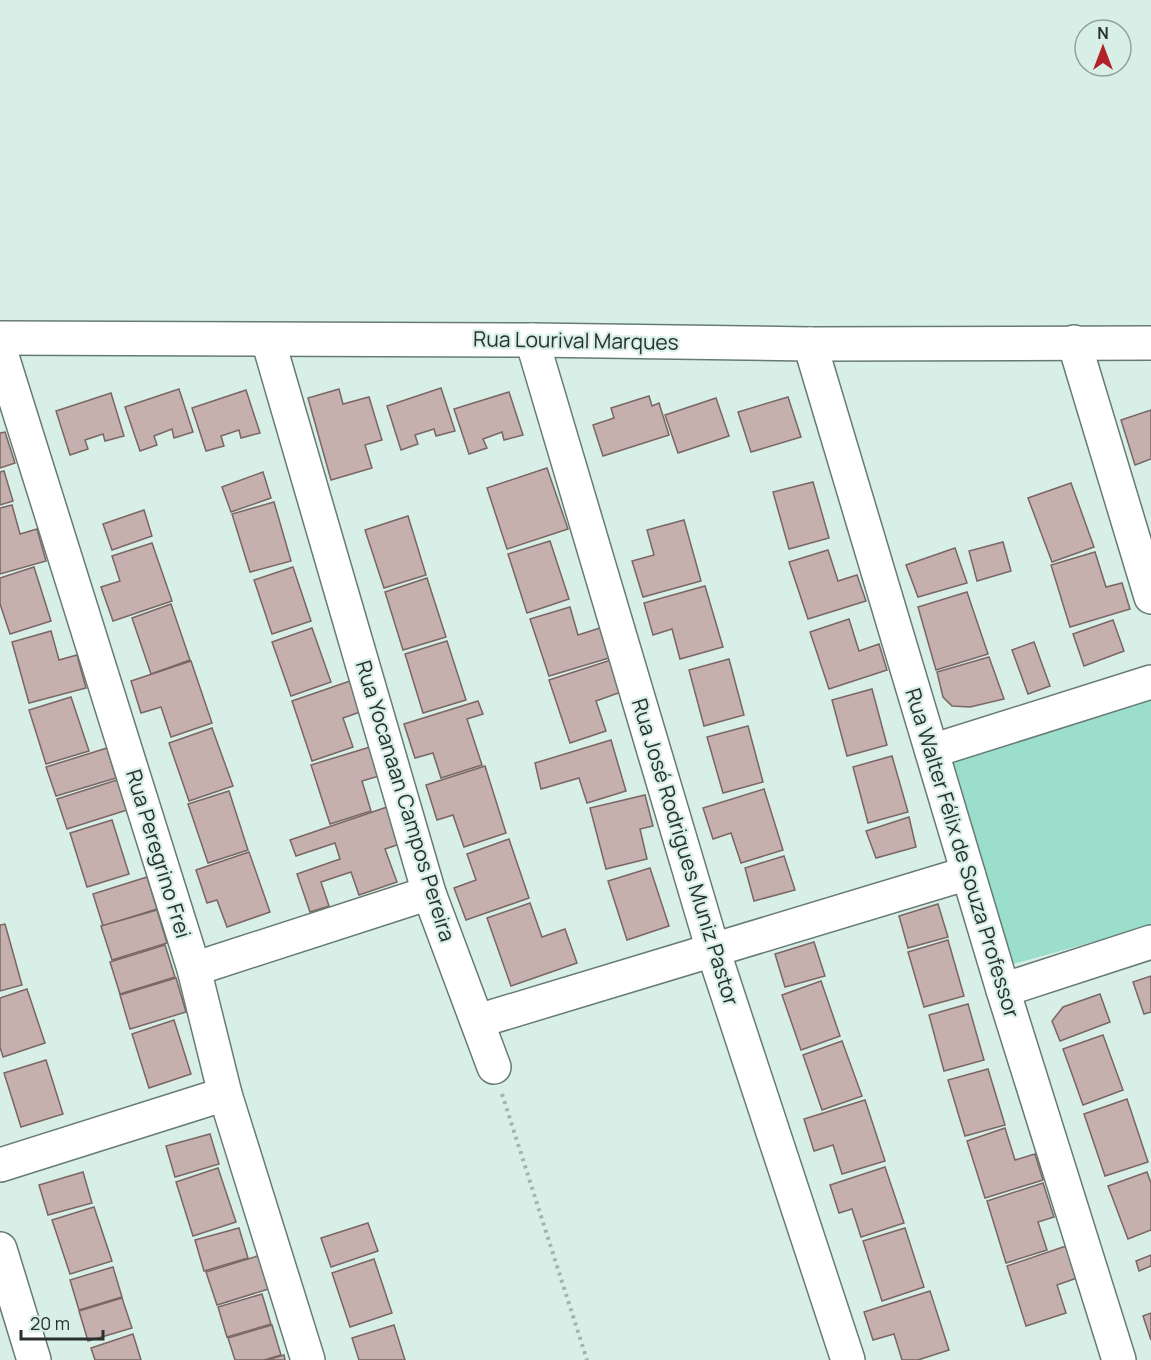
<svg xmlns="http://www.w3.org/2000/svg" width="1151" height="1360" font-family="Manrope,sans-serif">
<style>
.green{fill:#9bdecb}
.building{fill:#c6b0ae;stroke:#7a6664;stroke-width:1.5}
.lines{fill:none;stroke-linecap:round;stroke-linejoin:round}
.minor-casing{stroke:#677b75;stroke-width:36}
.tertiary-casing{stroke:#677b75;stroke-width:36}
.path{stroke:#a2b4ae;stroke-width:4;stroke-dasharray:3 4.5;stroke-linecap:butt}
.minor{stroke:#fff;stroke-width:33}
.tertiary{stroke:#fff;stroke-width:33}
.labels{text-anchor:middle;stroke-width:4.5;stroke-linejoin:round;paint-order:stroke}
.street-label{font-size:21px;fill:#28312e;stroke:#d8efe8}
</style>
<rect width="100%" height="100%" fill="#d8efe8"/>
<!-- green -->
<polygon class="green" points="1151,694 1151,926 1013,964 950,764"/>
<!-- building -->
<g class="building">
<polygon points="441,388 455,431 436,436 434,429 415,435 418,444 401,450 387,406"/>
<polygon points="179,389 193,432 174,438 172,429 154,436 157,445 140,451 125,407"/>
<polygon points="339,389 343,404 369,397 382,440 365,445 372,468 331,480 308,398"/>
<polygon points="246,390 260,433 241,438 239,430 221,436 224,446 206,451 192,408"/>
<polygon points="509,392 523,435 504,440 502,432 483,439 487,448 469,454 454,409"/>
<polygon points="111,393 124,436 105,441 103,434 85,440 88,449 70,455 56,411"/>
<polygon points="649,396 652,406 659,403 669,435 603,456 593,425 614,418 611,408"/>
<polygon points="788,397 801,437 751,452 738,412"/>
<polygon points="716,398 729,436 678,453 665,415"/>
<polygon points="1151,410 1151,459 1135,465 1121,420"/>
<polygon points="5,432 15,463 0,468 0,433"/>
<polygon points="547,468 568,529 507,549 487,488"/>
<polygon points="4,471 13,501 0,505 0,472"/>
<polygon points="263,472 271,498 231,512 222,487"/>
<polygon points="813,482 829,538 789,549 773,492"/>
<polygon points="1071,483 1094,547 1052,562 1028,498"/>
<polygon points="274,502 291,561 250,572 232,514"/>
<polygon points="12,505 20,534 37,529 46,561 0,574 0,508"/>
<polygon points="144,510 152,536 112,550 103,524"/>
<polygon points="408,516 426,575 384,588 365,530"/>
<polygon points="684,520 701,581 643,597 632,561 654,555 647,530"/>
<polygon points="550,541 569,599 527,613 508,554"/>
<polygon points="1003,542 1011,571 977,581 969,551"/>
<polygon points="152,543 172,601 113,621 101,587 120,581 112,556"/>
<polygon points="955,548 967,583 918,597 906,565"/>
<polygon points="828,550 838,581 857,575 866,601 808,619 789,562"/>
<polygon points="1095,552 1106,587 1122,583 1130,609 1070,627 1051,565"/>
<polygon points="34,567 51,621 10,634 0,604 0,578"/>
<polygon points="293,567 311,621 272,634 254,580"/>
<polygon points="427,578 446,637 403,650 385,592"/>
<polygon points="705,586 723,647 680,659 672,629 653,635 644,603"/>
<polygon points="967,592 988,654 936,670 918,607"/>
<polygon points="171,604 190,660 151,674 132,618"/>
<polygon points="570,607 578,635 600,628 609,658 549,676 530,619"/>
<polygon points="849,619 859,651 879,644 887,670 829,689 810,632"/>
<polygon points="1113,620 1124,651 1084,666 1073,634"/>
<polygon points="312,628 331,682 291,696 272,642"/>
<polygon points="51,631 59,660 77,655 86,688 29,703 12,642"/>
<polygon points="447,641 466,700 423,713 405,654"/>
<polygon points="1034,642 1050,686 1028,694 1012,650"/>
<polygon points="989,657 1004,699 970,707 952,706 943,697 937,672"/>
<polygon points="729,659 744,715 704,726 689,670"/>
<polygon points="611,660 621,692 596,701 606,731 570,743 549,680"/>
<polygon points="191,661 212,723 171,737 161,707 141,713 131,681"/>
<polygon points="350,681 360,712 343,718 353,747 312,761 292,701"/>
<polygon points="872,689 887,745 847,756 832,700"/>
<polygon points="71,697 89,751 46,764 29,710"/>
<polygon points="478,701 483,714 467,719 482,765 441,778 433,753 415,758 404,724"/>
<polygon points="748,726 763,782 723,793 707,737"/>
<polygon points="212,728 233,786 189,801 169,743"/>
<polygon points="611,740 626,791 587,803 579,778 541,789 535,763"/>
<polygon points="370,747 379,776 362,781 371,811 330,824 311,765"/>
<polygon points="107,748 116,778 56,796 46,767"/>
<polygon points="892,756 908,812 868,823 853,767"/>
<polygon points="485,766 506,833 464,847 453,815 437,820 426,785"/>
<polygon points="117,780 127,810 67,829 57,799"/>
<polygon points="764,789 783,850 741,863 731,833 713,839 703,808"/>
<polygon points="229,791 248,850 208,863 188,804"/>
<polygon points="645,795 653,826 640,829 647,859 606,869 590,808"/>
<polygon points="393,805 406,842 385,849 397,882 359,895 351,872 321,882 329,906 310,912 297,874 340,859 335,843 296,856 290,840"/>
<polygon points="909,817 916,847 876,858 866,831"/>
<polygon points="112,820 129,874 87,887 70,833"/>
<polygon points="509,839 529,898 466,920 454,888 476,880 467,854"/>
<polygon points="249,852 270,912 227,927 217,900 207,903 196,870"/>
<polygon points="784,856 795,890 754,901 745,868"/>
<polygon points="650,868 669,926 627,940 608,881"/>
<polygon points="147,877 157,909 103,926 93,894"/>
<polygon points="530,903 542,937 565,929 577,963 511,986 487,918"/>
<polygon points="938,904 948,937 908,948 899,916"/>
<polygon points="157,910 167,943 112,960 101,926"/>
<polygon points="5,924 22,985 0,991 0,925"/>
<polygon points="948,940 964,996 924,1007 908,952"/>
<polygon points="814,942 825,976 785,987 775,954"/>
<polygon points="165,945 175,977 120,994 110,962"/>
<polygon points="1151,976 1151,1012 1144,1014 1133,982"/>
<polygon points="176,978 186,1012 130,1029 120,995"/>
<polygon points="821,981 840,1036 801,1050 782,995"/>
<polygon points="27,989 45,1043 3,1057 0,1047 0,998"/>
<polygon points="1100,994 1110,1022 1060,1041 1052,1021 1063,1007"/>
<polygon points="968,1004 984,1060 944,1071 929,1015"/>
<polygon points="174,1020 191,1074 149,1088 132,1034"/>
<polygon points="1103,1035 1123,1090 1083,1105 1063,1049"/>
<polygon points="842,1041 862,1096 822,1110 803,1055"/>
<polygon points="46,1060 63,1114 21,1127 4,1073"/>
<polygon points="988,1069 1005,1125 965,1136 948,1080"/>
<polygon points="1127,1099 1148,1162 1105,1176 1084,1114"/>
<polygon points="865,1100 885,1161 842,1174 833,1145 814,1151 804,1119"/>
<polygon points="1005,1128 1015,1160 1035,1154 1043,1180 985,1198 967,1141"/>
<polygon points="210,1134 219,1164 175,1177 166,1146"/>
<polygon points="885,1167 904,1223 861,1237 852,1209 839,1213 830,1185"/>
<polygon points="218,1168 236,1222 193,1236 176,1182"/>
<polygon points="83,1172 92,1203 48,1215 39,1185"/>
<polygon points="1147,1172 1151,1183 1151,1230 1128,1239 1108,1186"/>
<polygon points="1043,1183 1054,1217 1038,1222 1047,1250 1006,1263 987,1201"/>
<polygon points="94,1207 112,1261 70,1274 52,1220"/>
<polygon points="368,1223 378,1251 331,1267 321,1238"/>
<polygon points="239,1228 248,1258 204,1271 195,1240"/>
<polygon points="905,1228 924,1287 882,1301 863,1241"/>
<polygon points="1066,1246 1077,1278 1057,1285 1066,1313 1026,1326 1007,1266"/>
<polygon points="264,1254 275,1287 217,1305 206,1272"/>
<polygon points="1151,1255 1151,1266 1139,1271 1136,1261"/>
<polygon points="374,1259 392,1313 350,1327 332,1273"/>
<polygon points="113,1267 122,1297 79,1310 70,1280"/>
<polygon points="930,1291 949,1350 918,1360 902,1360 894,1334 873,1340 864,1312"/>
<polygon points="262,1294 271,1324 227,1337 218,1307"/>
<polygon points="122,1298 132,1328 88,1341 79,1311"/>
<polygon points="1151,1313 1151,1340 1143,1316"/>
<polygon points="272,1325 281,1355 264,1360 235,1360 228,1338"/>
<polygon points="394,1325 405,1360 359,1360 352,1338"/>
<polygon points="133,1334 141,1360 95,1360 91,1348"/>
<polygon points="284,1355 285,1360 267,1360"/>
</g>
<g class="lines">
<!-- minor casing -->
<g class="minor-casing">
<g id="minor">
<polyline points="268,340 429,893 494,1067"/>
<polyline points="532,340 713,950 848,1360"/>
<polyline points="1074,342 1151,597"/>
<polyline points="810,344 1003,990 1119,1360"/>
<polyline points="0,350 194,969 225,1094 308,1360"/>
<polyline points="932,751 1151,682"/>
<polyline points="194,969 429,893"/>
<polyline points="1003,990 1151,942"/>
<polyline points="478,1021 968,873"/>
<polyline points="0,1165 225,1094"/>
<polyline points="0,1249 34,1360"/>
</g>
</g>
<!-- tertiary casing -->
<g class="tertiary-casing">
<polyline id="tertiary" points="0,338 532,340 810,344 1151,343"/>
</g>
<!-- path -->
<polyline class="path" points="502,1094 587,1360"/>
<!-- minor -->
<use href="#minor" class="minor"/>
<!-- tertiary -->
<use href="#tertiary" class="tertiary"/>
</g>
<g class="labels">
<!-- street labels -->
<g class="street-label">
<text transform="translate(576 341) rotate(1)" y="7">Rua Lourival Marques</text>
<text transform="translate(405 801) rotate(73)" y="7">Rua Yocanaan Campos Pereira</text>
<text transform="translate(685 852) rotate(73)" y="7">Rua José Rodrigues Muniz Pastor</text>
<text transform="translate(962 853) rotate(73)" y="7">Rua Walter Félix de Souza Professor</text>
<text transform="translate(158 854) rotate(73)" y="7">Rua Peregrino Frei</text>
</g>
</g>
<!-- north arrow -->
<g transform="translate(1103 48)"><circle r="28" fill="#d8efe8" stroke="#92a39e" stroke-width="1.5"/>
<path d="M0-4.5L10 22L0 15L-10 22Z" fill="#b2212a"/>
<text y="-9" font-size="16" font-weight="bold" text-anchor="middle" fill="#28312e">N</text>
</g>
<!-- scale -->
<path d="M21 1330v9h82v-9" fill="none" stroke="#28312e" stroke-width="3"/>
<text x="30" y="1330" font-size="18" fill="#28312e" stroke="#d8efe8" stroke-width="4.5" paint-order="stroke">20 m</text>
</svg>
